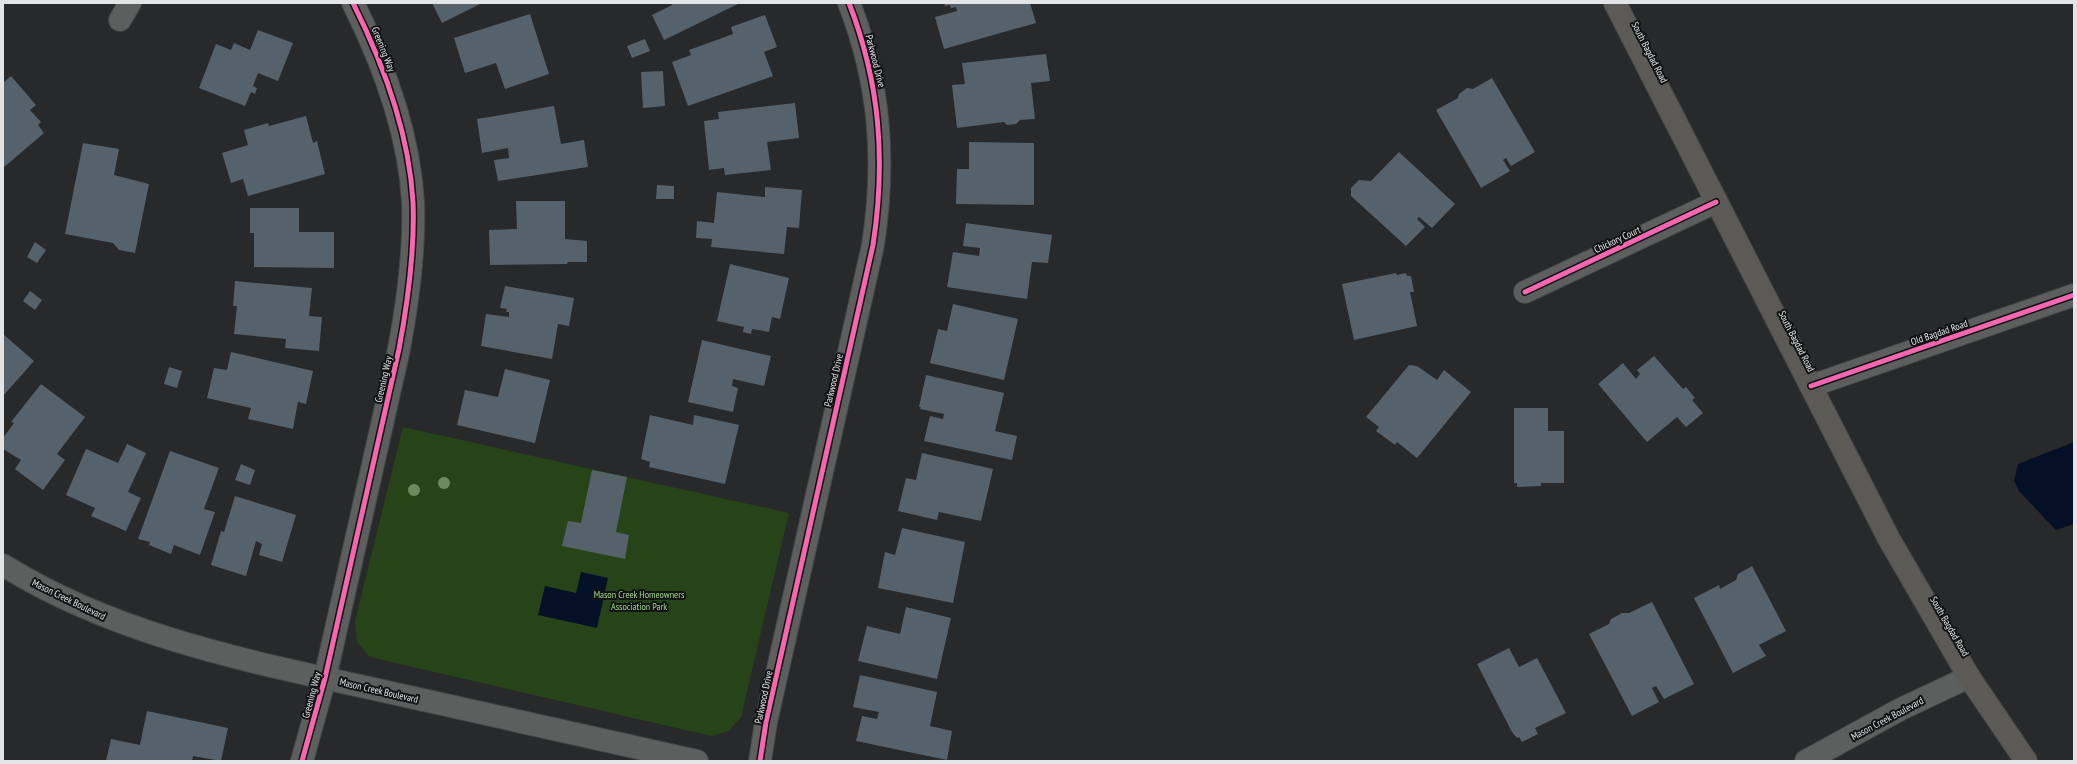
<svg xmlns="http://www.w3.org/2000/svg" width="2077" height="764" font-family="'PT Sans Narrow',sans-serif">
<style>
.green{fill:#274418}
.water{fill:#041025}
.building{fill:#56626b}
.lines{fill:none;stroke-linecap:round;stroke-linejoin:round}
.street-casing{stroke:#434445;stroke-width:24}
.secondary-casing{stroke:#434445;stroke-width:24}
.street{stroke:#5d5e5e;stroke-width:22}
.secondary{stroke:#5b5a57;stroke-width:22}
.cycleway-casing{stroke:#101213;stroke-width:8}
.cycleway{stroke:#f766af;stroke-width:5}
.tree{fill:#6b8b5f}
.labels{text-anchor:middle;stroke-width:4;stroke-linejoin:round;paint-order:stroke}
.street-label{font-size:10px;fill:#e2e4e6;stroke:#101213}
.park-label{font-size:10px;fill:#a3db8a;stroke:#101213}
</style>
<rect width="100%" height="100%" fill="#27292a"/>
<!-- green -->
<polygon class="green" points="403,427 789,513 741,717 729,731 711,736 370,657 357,642 355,621"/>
<!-- water -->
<g class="water">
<polygon points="2074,442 2074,524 2056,530 2019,491 2014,481 2018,464"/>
<polygon points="581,572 608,578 597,628 538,615 545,586 576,593"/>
</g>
<!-- building -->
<g class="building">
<polygon points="432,3 482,3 442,23"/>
<polygon points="672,3 740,3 664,40 652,15 672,5"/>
<polygon points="944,3 1030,3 1036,23 944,49 935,17 957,11 956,7 951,8 950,5 945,6"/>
<polygon points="530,14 549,74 505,89 496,63 465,73 454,38"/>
<polygon points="765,15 777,47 764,52 773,76 688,106 672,62 691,55 689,50 733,34 731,27"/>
<polygon points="258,30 293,43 278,81 258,73 253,86 257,88 255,94 251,92 245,106 199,88 216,44 231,50 234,43 250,50"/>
<polygon points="645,39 650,51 632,58 627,46"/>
<polygon points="1046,54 1050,81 1031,83 1035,119 1020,120 1016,124 1007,125 1004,122 957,128 952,85 965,84 962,63"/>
<polygon points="663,71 665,106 643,108 641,72"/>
<polygon points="11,76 36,105 30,110 41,122 38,125 44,133 3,168 3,83"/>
<polygon points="1492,78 1535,152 1511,166 1506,158 1503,160 1510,171 1481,188 1436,110 1458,98 1459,94 1467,88 1473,89"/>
<polygon points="795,103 799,138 767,142 771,170 725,175 724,168 709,170 704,121 719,119 718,112"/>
<polygon points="554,106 561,144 584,140 588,167 498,181 494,160 509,158 508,148 482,153 477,119"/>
<polygon points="306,116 313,143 317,141 325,174 248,196 243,179 231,183 222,153 248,145 244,130 268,123 269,126"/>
<polygon points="969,142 1034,143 1034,205 956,204 957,169 969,169"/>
<polygon points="83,143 119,149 114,175 149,184 135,253 119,250 113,243 65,234"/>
<polygon points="1399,152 1455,204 1432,228 1419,217 1417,219 1425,227 1406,246 1351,196 1351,188 1359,180 1371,181"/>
<polygon points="657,185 674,186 674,199 656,199"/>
<polygon points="765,187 802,190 799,228 787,227 784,254 711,247 712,239 696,238 697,221 714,223 717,192 765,197"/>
<polygon points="516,201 565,201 565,239 587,241 587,262 568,262 567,264 490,265 489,230 517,229"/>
<polygon points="250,208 299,208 299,232 334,232 334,268 254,267 254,233 250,233"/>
<polygon points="966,223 1052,235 1048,263 1032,262 1027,299 947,287 953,252 979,256 980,248 963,246"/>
<polygon points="35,242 46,250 37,263 27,257"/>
<polygon points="730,264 789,278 780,319 772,317 769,332 752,329 751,334 743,332 744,327 717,321"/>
<polygon points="1396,273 1397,275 1406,273 1407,276 1411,276 1414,292 1410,292 1417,326 1354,340 1342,284"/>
<polygon points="235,281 312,288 309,316 322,317 319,351 285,348 286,339 234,334 237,306 233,306"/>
<polygon points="505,286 574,298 569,326 558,324 552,359 481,346 486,314 509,317 509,312 506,312 507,309 500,308"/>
<polygon points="30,291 42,300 35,310 23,301"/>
<polygon points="953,304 1018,319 1004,380 930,363 938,329 947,331"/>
<polygon points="3,334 34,361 3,396"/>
<polygon points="702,340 771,356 764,386 733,379 732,386 738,388 733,412 688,402"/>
<polygon points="231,352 313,371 306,404 298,402 293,429 248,419 251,408 207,398 214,368 227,370"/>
<polygon points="1654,356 1683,389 1686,387 1695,398 1692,400 1703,413 1686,427 1677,417 1647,442 1598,384 1623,363 1636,379 1640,374 1637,370"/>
<polygon points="1409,365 1417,366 1437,380 1444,370 1471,392 1417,458 1397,442 1395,445 1376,431 1379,427 1366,417"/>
<polygon points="169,367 182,371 177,388 164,384"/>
<polygon points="505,369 550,380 535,443 457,425 465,390 498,397"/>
<polygon points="926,375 1004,393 995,431 1017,436 1012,460 924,441 930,416 943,419 944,414 920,409 921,407 919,407"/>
<polygon points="41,384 85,417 57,454 65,460 43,490 15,469 21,460 3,449 3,438 14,423 11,422"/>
<polygon points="1514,408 1548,408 1548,431 1564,431 1564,483 1541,483 1541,486 1517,487 1517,483 1514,483"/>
<polygon points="650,415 693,425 694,415 739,425 725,484 649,467 650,462 641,459"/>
<polygon points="127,444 146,453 128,492 141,498 126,531 91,516 95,508 66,495 86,449 118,463"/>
<polygon points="170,451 219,468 204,509 215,512 200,555 174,545 171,554 149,545 150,542 138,539"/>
<polygon points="922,453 993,469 981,521 939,512 937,520 898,511 906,478 916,480"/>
<polygon points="241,464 255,470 250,485 235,480"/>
<polygon points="592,470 627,477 616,532 629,535 625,559 562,546 568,521 581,523"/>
<polygon points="235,496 296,515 282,562 259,555 262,544 256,541 246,576 211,565 221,531 224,532"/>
<polygon points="902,528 965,542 953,603 878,588 885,552 895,555"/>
<polygon points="1752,566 1786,631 1759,645 1766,656 1733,673 1694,598 1719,585 1720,589 1736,580 1738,574"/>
<polygon points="1652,602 1694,684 1664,699 1656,686 1652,688 1659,702 1632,716 1589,634 1609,624 1611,619 1622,613 1629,613"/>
<polygon points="906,607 951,618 937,679 858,661 867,626 900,634"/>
<polygon points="1509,648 1519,667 1537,658 1566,713 1535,728 1538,734 1522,742 1519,737 1517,738 1512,732 1477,664"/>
<polygon points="860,675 937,692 930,726 952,731 947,760 856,741 862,716 877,719 879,712 853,707"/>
<polygon points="147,711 228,728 221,761 193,756 192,761 106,761 111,739 140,745"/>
</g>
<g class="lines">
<!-- street casing -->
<g class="street-casing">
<g id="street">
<polyline points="120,20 130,3"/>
<polyline points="1525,292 1716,202"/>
<polyline points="1811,386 2074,295"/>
<path d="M3 565C115 635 247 661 374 689 482 713 590 737 697 761"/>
<path d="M302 761 325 678 399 349C408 301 415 251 413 202 409 132 384 65 353 3"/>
<path d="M760 761 766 722 873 245C886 160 880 83 849 3"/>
<polyline points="1806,761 1901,709 1969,677"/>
</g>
</g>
<!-- secondary casing -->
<g class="secondary-casing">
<polyline id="secondary" points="1615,3 1889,539 1969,677 2026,761"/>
</g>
<!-- street -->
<use href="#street" class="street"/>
<!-- secondary -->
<use href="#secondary" class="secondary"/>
<!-- cycleway casing -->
<g class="cycleway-casing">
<g id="cycleway">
<polyline points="1525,292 1716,202"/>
<polyline points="1811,386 2074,295"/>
<path d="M302 761 325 678 399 349C408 301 415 251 413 202 409 132 384 65 353 3"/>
<path d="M760 761 766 722 873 245C886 160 880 83 849 3"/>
</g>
</g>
<!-- cycleway -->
<use href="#cycleway" class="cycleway"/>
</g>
<!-- trees -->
<g class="tree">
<circle cx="444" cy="483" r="6"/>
<circle cx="414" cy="490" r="6"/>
</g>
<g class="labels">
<!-- street labels -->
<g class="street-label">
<text transform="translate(384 49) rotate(68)" y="4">Greening Way</text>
<text transform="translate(1650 52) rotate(63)" y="4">South Bagdad Road</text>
<text transform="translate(876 61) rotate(76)" y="4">Parkwood Drive</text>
<text transform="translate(1617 239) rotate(-25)" y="4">Chickory Court</text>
<text transform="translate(1939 332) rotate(-19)" y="4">Old Bagdad Road</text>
<text transform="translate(1797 341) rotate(63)" y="4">South Bagdad Road</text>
<text transform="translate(383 379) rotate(-77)" y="4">Greening Way</text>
<text transform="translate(833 380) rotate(-77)" y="4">Parkwood Drive</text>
<text transform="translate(69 599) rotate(26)" y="4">Mason Creek Boulevard</text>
<text transform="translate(1950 626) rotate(60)" y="4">South Bagdad Road</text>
<text transform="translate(379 690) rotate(13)" y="4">Mason Creek Boulevard</text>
<text transform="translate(311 695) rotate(-75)" y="4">Greening Way</text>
<text transform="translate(763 697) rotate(-78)" y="4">Parkwood Drive</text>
<text transform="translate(1887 718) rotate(-28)" y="4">Mason Creek Boulevard</text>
</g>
<!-- park labels -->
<g class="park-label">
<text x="639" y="598">Mason Creek Homeowners<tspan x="639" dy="12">Association Park</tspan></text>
</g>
</g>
<!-- border -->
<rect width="2077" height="764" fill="none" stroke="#e2e4e6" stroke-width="8"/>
</svg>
